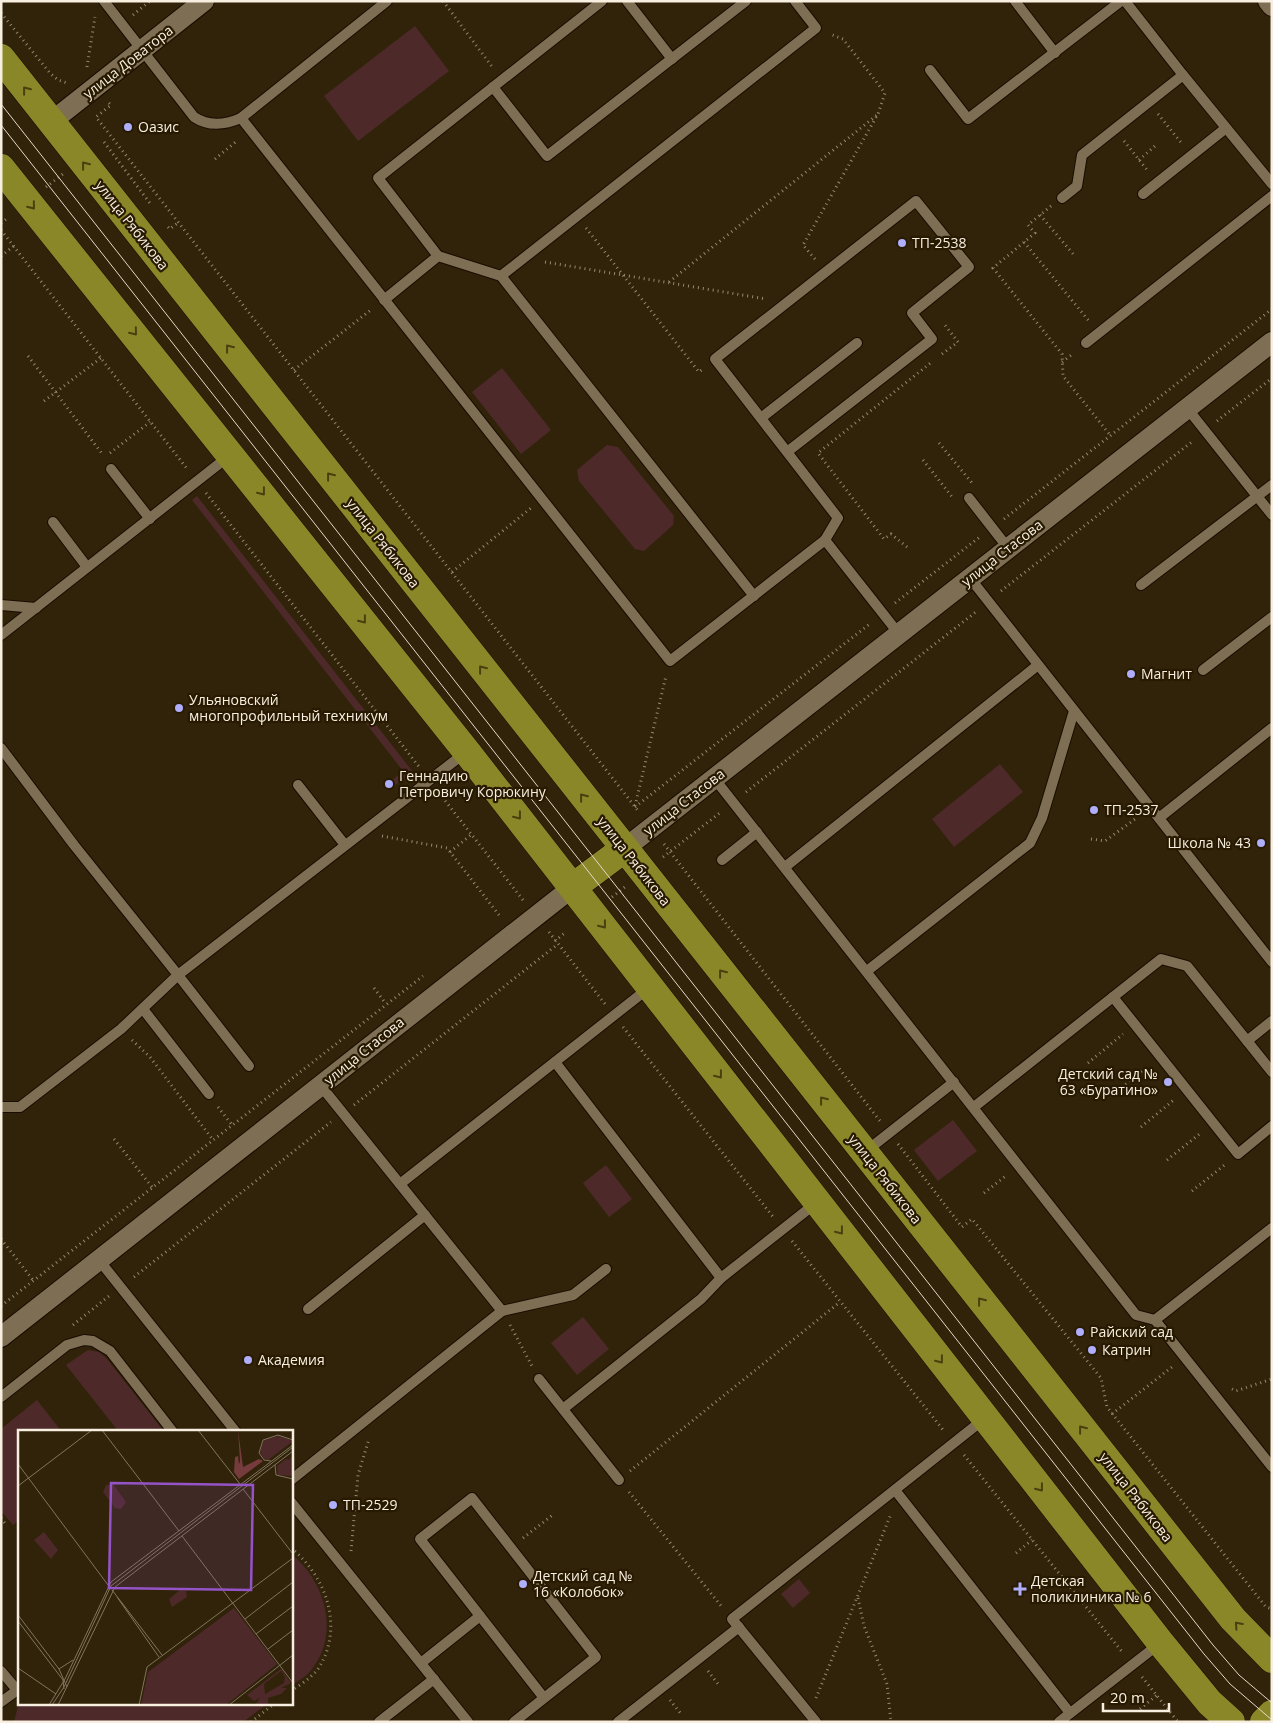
<svg xmlns="http://www.w3.org/2000/svg" width="1273" height="1723" font-family="'Open Sans',sans-serif">
<style>
.green{fill:#4d292a}
.lines{fill:none;stroke-linecap:round;stroke-linejoin:round}
.service-casing{stroke:#190c00;stroke-width:12}
.minor-casing{stroke:#190c00;stroke-width:22}
.primary-casing{stroke:#190c00;stroke-width:29}
.path{stroke:#948974;stroke-width:3;stroke-dasharray:1 4;stroke-linecap:butt}
.service{stroke:#7e6e53;stroke-width:10}
.minor{stroke:#7e6e53;stroke-width:20}
.primary{stroke:#8a8728;stroke-width:28}
.tram{stroke:#e3d9c9;stroke-width:1}
.oneway{stroke:#4a400f}
.poi-dot{fill:#afaefa;stroke:#271a01;stroke-width:2}
.labels{text-anchor:middle;stroke-width:4.5;stroke-linejoin:round;paint-order:stroke}
.street-label{font-size:14px;fill:#f8efe0;stroke:#271a01}
.poi-label{font-size:14px;fill:#f8efe0;stroke:#271a01;text-anchor:start}
.inset-road{fill:none;stroke:#81755f;stroke-width:1}
.view{fill:#9453c6;fill-opacity:0.15;stroke:#9453c6;stroke-width:2.5}
.inset-edge{fill:none;stroke:#f8efe0;stroke-width:2.5}
</style>
<rect width="100%" height="100%" fill="#312309"/>
<!-- green -->
<g class="green">
<polygon points="415,26 449,71 358,141 324,96"/>
<polygon points="502,368 551,430 521,454 472,392"/>
<polygon points="607,445 618,447 674,516 673,525 644,551 635,549 579,481 577,470"/>
<polygon points="197,496 413,772 394,786 391,781 403,771 192,500"/>
<polygon points="1000,764 1023,792 954,847 932,819"/>
<polygon points="953,1120 977,1151 938,1181 914,1150"/>
<polygon points="606,1165 632,1199 609,1217 583,1183"/>
<polygon points="583,1317 609,1349 577,1375 551,1343"/>
<polygon points="88,1350 99,1352 107,1359 162,1429 159,1432 119,1432 66,1365"/>
<polygon points="37,1400 62,1432 19,1432 19,1520 13,1525 1,1511 1,1429"/>
<path d="M291 1554C324 1579 341 1633 312 1669 307 1676 298 1681 291 1686Z"/>
<polygon points="799,1579 810,1593 793,1608 781,1594"/>
<polygon points="19,1702 19,1704 267,1704 243,1722 14,1722"/>
</g>
<g class="lines">
<!-- service casing -->
<g class="service-casing">
<g id="service">
<path d="M104 1 194 117C209 127 225 125 241 118L387 1"/>
<polyline points="627,1 672,59"/>
<polyline points="1015,1 1055,53"/>
<polyline points="1125,1 1183,75"/>
<polyline points="930,70 968,119 1121,1"/>
<polyline points="493,87 547,156 746,1"/>
<polyline points="241,118 670,661 825,540 899,634"/>
<polyline points="1143,194 1226,128"/>
<polyline points="1062,198 1077,186 1082,155 1183,75 1272,184"/>
<polyline points="438,256 378,178 602,1"/>
<polyline points="501,276 816,28 795,1"/>
<polyline points="384,300 438,256 501,276 754,596"/>
<polyline points="1086,343 1272,196"/>
<polyline points="1187,408 1272,515"/>
<polyline points="761,418 857,343"/>
<polyline points="787,452 715,359 916,201 969,267 912,313 932,339 787,452 838,518 825,540"/>
<polyline points="111,469 150,519"/>
<polyline points="969,498 1008,548"/>
<polyline points="53,522 87,567"/>
<polyline points="970,578 1272,962"/>
<polyline points="1141,585 1272,485"/>
<polyline points="1,605 36,608"/>
<polyline points="1,635 229,456"/>
<polyline points="1203,670 1272,617"/>
<polyline points="1,748 74,845 178,975 466,752"/>
<polyline points="714,778 1136,1315 1155,1320 1272,1467"/>
<polyline points="298,785 345,845"/>
<polyline points="1159,818 1272,728"/>
<polyline points="722,860 757,832"/>
<polyline points="785,867 1038,665"/>
<polyline points="867,971 1030,843 1042,818 1074,711"/>
<polyline points="1113,997 1238,1154 1272,1126"/>
<polyline points="143,1009 209,1094"/>
<polyline points="1247,1041 1272,1021"/>
<polyline points="555,1062 721,1278"/>
<polyline points="1,1107 20,1107 121,1029 178,975 249,1066"/>
<polyline points="974,1107 1161,959 1187,966 1272,1072"/>
<polyline points="865,1152 954,1082"/>
<polyline points="400,1184 650,987"/>
<polyline points="99,1260 236,1432"/>
<polyline points="308,1309 425,1215"/>
<polyline points="502,1311 573,1295 606,1269"/>
<polyline points="1155,1320 1272,1228"/>
<polyline points="539,1379 619,1480"/>
<polyline points="1,1397 67,1345 84,1340 93,1341 110,1351 173,1432"/>
<polyline points="563,1409 701,1299 721,1278 816,1203"/>
<polyline points="291,1480 502,1311 321,1086"/>
<polyline points="895,1490 1070,1713"/>
<polyline points="291,1502 468,1722"/>
<polyline points="421,1663 480,1616"/>
<polyline points="1,1671 17,1690"/>
<polyline points="1,1702 19,1689"/>
<polyline points="379,1722 434,1679"/>
<polyline points="514,1722 596,1657 472,1498 420,1539 544,1698"/>
<polyline points="618,1722 739,1627"/>
<polyline points="816,1722 732,1619 984,1419"/>
<polyline points="1059,1722 1159,1644"/>
</g>
</g>
<!-- minor casing -->
<g class="minor-casing">
<g id="minor">
<polyline points="1268,1 1272,6"/>
<polyline points="51,122 204,1"/>
<polyline points="624,849 1272,342"/>
<polyline points="1,1337 573,887"/>
</g>
</g>
<!-- primary casing -->
<g class="primary-casing">
<g id="primary">
<polyline points="1,58 1233,1619 1272,1659"/>
<polyline points="1,168 467,752 1160,1642 1210,1703 1231,1722"/>
<polyline points="573,887 624,849"/>
<polyline points="1264,1722 1272,1714"/>
</g>
</g>
<!-- path -->
<g class="path">
<polyline points="443,1 493,68"/>
<polyline points="1,13 50,73 58,80 67,83"/>
<polyline points="133,15 150,1"/>
<polyline points="87,67 95,17"/>
<polyline points="109,103 111,105 96,117 639,812"/>
<polyline points="1158,114 1183,145"/>
<polyline points="1124,141 1148,171"/>
<polyline points="104,142 152,206"/>
<polyline points="215,159 238,140"/>
<polyline points="1139,160 1155,146"/>
<polyline points="46,187 63,174"/>
<polyline points="1051,206 1028,225 1035,233 993,268 1062,354 1063,376 1110,435"/>
<polyline points="1040,215 1074,255"/>
<polyline points="1,223 9,217"/>
<polyline points="168,227 170,229 179,222"/>
<polyline points="586,228 699,372 703,369"/>
<polyline points="1,230 188,470"/>
<polyline points="1024,242 1089,321"/>
<polyline points="1,256 14,246"/>
<polyline points="815,259 803,245 878,114 885,93 843,39 830,34"/>
<polyline points="545,262 766,299"/>
<polyline points="669,282 877,115"/>
<polyline points="942,354 958,342 945,325"/>
<polyline points="28,356 103,455"/>
<polyline points="1062,362 1074,353"/>
<polyline points="294,370 372,309"/>
<polyline points="44,401 101,358"/>
<polyline points="1217,421 1272,378"/>
<polyline points="939,443 972,483"/>
<polyline points="110,453 150,422"/>
<polyline points="923,460 953,498"/>
<polyline points="206,493 420,768"/>
<polyline points="1004,519 1272,309"/>
<polyline points="907,547 891,534 884,539 818,453 933,361"/>
<polyline points="452,572 531,508"/>
<polyline points="1001,591 1193,441"/>
<polyline points="895,603 981,536"/>
<polyline points="746,792 977,611"/>
<polyline points="439,793 523,900"/>
<polyline points="635,806 666,676"/>
<polyline points="635,807 871,623"/>
<polyline points="382,836 447,848 499,915"/>
<polyline points="1091,839 1105,841 1138,817"/>
<polyline points="664,844 880,1121"/>
<polyline points="450,852 472,834"/>
<polyline points="663,857 721,812"/>
<polyline points="612,897 625,887"/>
<polyline points="549,932 605,1004"/>
<polyline points="555,941 566,932"/>
<polyline points="374,988 386,1004"/>
<polyline points="623,1027 774,1218"/>
<polyline points="132,1040 150,1057 213,1140"/>
<polyline points="1088,1063 1123,1034"/>
<polyline points="1114,1094 1148,1066"/>
<polyline points="354,1105 558,944"/>
<polyline points="218,1107 232,1125"/>
<polyline points="1141,1127 1175,1099"/>
<polyline points="114,1139 152,1187"/>
<polyline points="898,1144 962,1227 972,1219 1101,1378 1107,1407 1266,1607 1272,1609"/>
<polyline points="1167,1160 1202,1132"/>
<polyline points="1192,1191 1227,1163"/>
<polyline points="984,1193 1007,1175"/>
<polyline points="1,1239 33,1280"/>
<polyline points="792,1241 944,1431"/>
<polyline points="134,1277 331,1122"/>
<polyline points="1,1306 423,976"/>
<polyline points="73,1325 109,1296"/>
<polyline points="510,1325 532,1366"/>
<polyline points="1232,1389 1236,1391 1272,1379"/>
<polyline points="1112,1414 1172,1367"/>
<polyline points="964,1455 1123,1653"/>
<polyline points="630,1471 840,1302"/>
<polyline points="629,1492 722,1607"/>
<polyline points="1,1518 7,1526"/>
<polyline points="523,1538 554,1514"/>
<path d="M291 1548C326 1576 345 1628 318 1669 311 1678 300 1685 291 1691"/>
<polyline points="351,1551 358,1475 369,1439"/>
<polyline points="1016,1553 1032,1540"/>
<polyline points="858,1598 864,1626 887,1684 891,1722"/>
<polyline points="708,1671 718,1684"/>
<polyline points="1142,1677 1178,1722"/>
<polyline points="816,1698 891,1514"/>
<polyline points="670,1700 681,1714"/>
<polyline points="1140,1709 1157,1695"/>
<polyline points="251,1722 274,1704"/>
</g>
<!-- service -->
<use href="#service" class="service"/>
<!-- minor -->
<use href="#minor" class="minor"/>
<!-- primary -->
<use href="#primary" class="primary"/>
<!-- tram -->
<g class="tram">
<polyline points="1,104 1213,1645 1239,1675 1272,1703"/>
<polyline points="1,125 1204,1654 1230,1684 1272,1720"/>
</g>
</g>
<!-- one-way arrows -->
<defs><path id="oneway-chevron" d="M-2-3.5L2.5 0L-2 3.5" fill="none" stroke-width="1.6" stroke-linecap="round" stroke-linejoin="round" transform="scale(1.25)"/></defs>
<g class="oneway">
<use href="#oneway-chevron" transform="translate(26 90) rotate(-128)"/>
<use href="#oneway-chevron" transform="translate(85 165) rotate(-128)"/>
<use href="#oneway-chevron" transform="translate(32 206) rotate(51)"/>
<use href="#oneway-chevron" transform="translate(134 332) rotate(51)"/>
<use href="#oneway-chevron" transform="translate(229 348) rotate(-128)"/>
<use href="#oneway-chevron" transform="translate(330 476) rotate(-128)"/>
<use href="#oneway-chevron" transform="translate(262 492) rotate(52)"/>
<use href="#oneway-chevron" transform="translate(363 620) rotate(52)"/>
<use href="#oneway-chevron" transform="translate(482 669) rotate(-128)"/>
<use href="#oneway-chevron" transform="translate(583 797) rotate(-128)"/>
<use href="#oneway-chevron" transform="translate(518 816) rotate(52)"/>
<use href="#oneway-chevron" transform="translate(603 925) rotate(52)"/>
<use href="#oneway-chevron" transform="translate(722 973) rotate(-128)"/>
<use href="#oneway-chevron" transform="translate(719 1075) rotate(52)"/>
<use href="#oneway-chevron" transform="translate(823 1100) rotate(-128)"/>
<use href="#oneway-chevron" transform="translate(840 1231) rotate(52)"/>
<use href="#oneway-chevron" transform="translate(981 1301) rotate(-128)"/>
<use href="#oneway-chevron" transform="translate(940 1360) rotate(52)"/>
<use href="#oneway-chevron" transform="translate(1082 1429) rotate(-128)"/>
<use href="#oneway-chevron" transform="translate(1040 1488) rotate(52)"/>
<use href="#oneway-chevron" transform="translate(1238 1625) rotate(-132)"/>
</g>
<!-- markers -->
<g class="poi-dot">
<circle cx="128" cy="127" r="5"/>
<circle cx="902" cy="243" r="5"/>
<circle cx="1131" cy="674" r="5"/>
<circle cx="179" cy="708" r="5"/>
<circle cx="389" cy="784" r="5"/>
<circle cx="1094" cy="810" r="5"/>
<circle cx="1261" cy="843" r="5"/>
<circle cx="1168" cy="1082" r="5"/>
<circle cx="1080" cy="1332" r="5"/>
<circle cx="1092" cy="1350" r="5"/>
<circle cx="248" cy="1360" r="5"/>
<circle cx="333" cy="1505" r="5"/>
<circle cx="523" cy="1584" r="5"/>
<path d="M1017.5 1581.5h5v5h5v5h-5v5h-5v-5h-5v-5h5z"/>
</g>
<g class="labels">
<!-- street labels -->
<g class="street-label">
<text transform="translate(128 62) rotate(-38)" y="5">улица Доватора</text>
<text transform="translate(132 225) rotate(52)" y="5">улица Рябикова</text>
<text transform="translate(383 543) rotate(52)" y="5">улица Рябикова</text>
<text transform="translate(1002 553) rotate(-38)" y="5">улица Стасова</text>
<text transform="translate(684 802) rotate(-38)" y="5">улица Стасова</text>
<text transform="translate(634 861) rotate(52)" y="5">улица Рябикова</text>
<text transform="translate(364 1051) rotate(-39)" y="5">улица Стасова</text>
<text transform="translate(885 1179) rotate(52)" y="5">улица Рябикова</text>
<text transform="translate(1136 1497) rotate(52)" y="5">улица Рябикова</text>
</g>
<!-- poi labels -->
<g class="poi-label">
<text x="138" y="132">Оазис</text>
<text x="912" y="248">ТП-2538</text>
<text x="1141" y="679">Магнит</text>
<text x="189" y="705">Ульяновский<tspan x="189" dy="16">многопрофильный техникум</tspan></text>
<text x="399" y="781">Геннадию<tspan x="399" dy="16">Петровичу Корюкину</tspan></text>
<text x="1104" y="815">ТП-2537</text>
<text x="1251" y="848" text-anchor="end">Школа № 43</text>
<text x="1158" y="1079" text-anchor="end">Детский сад №<tspan x="1158" dy="16">63 «Буратино»</tspan></text>
<text x="1090" y="1337">Райский сад</text>
<text x="1102" y="1355">Катрин</text>
<text x="258" y="1365">Академия</text>
<text x="343" y="1510">ТП-2529</text>
<text x="533" y="1581">Детский сад №<tspan x="533" dy="16">16 «Колобок»</tspan></text>
<text x="1031" y="1586">Детская<tspan x="1031" dy="16">поликлиника № 6</tspan></text>
</g>
</g>
<!-- overview -->
<g transform="translate(18 1430)">
<rect width="275" height="275" fill="#312309"/>
<path d="M261 6 275 11 250 30 245 28 242 21 246 10ZM275 24V46L260 45 259 36 268 29 271 30ZM95 54 108 72 103 79 97 78 85 62 88 55ZM26 102 40 120 33 129 16 110ZM162 160 168 161 169 167 154 177 151 169ZM216 178 259 234 208 275H123L130 242ZM263 239 273 253 263 258H269L263 264 250 268V275H237L242 268 236 271 229 265ZM263 241 267 247 266 253 247 264 246 254Z" fill="#4d292a" fill-rule="evenodd"/>
<path d="M220 0 225 37 241 29 245 31 221 49 216 42 217 27 220 26 221 34 222 31Z" fill="#753b3d"/>
<path class="inset-road" d="M84 0 161 101M180 0 222 54M253 31 246 30 241 23 245 10 260 5 275 10M0 34 90 155M257 35 258 45 275 49M0 56 74 0M225 59 275 124M164 106 275 253M94 160 144 225M99 167 141 227M0 185 41 239 49 257M227 189 275 152M0 191 45 250 46 259M238 204 275 176M250 219 275 200M0 238 38 264M41 239 55 230M31 275 47 249 93 152 275 15M34 275 46 257 93 156 275 17M40 275 97 157 275 21M121 275 129 237 275 128M211 275 275 225"/>
<path class="view" d="M93 53 235 55 233 160 91 158Z"/>
<rect width="275" height="275" class="inset-edge"/>
</g>
<!-- border -->
<rect width="1273" height="1723" fill="none" stroke="#f8efe0" stroke-width="5"/>
<!-- scale -->
<path d="M1103 1703v8h66v-8" fill="none" stroke="#f8efe0" stroke-width="2.5"/>
<text x="1110" y="1703" font-size="15" fill="#f8efe0" stroke="#271a01" stroke-width="4" paint-order="stroke">20 m</text>
</svg>
